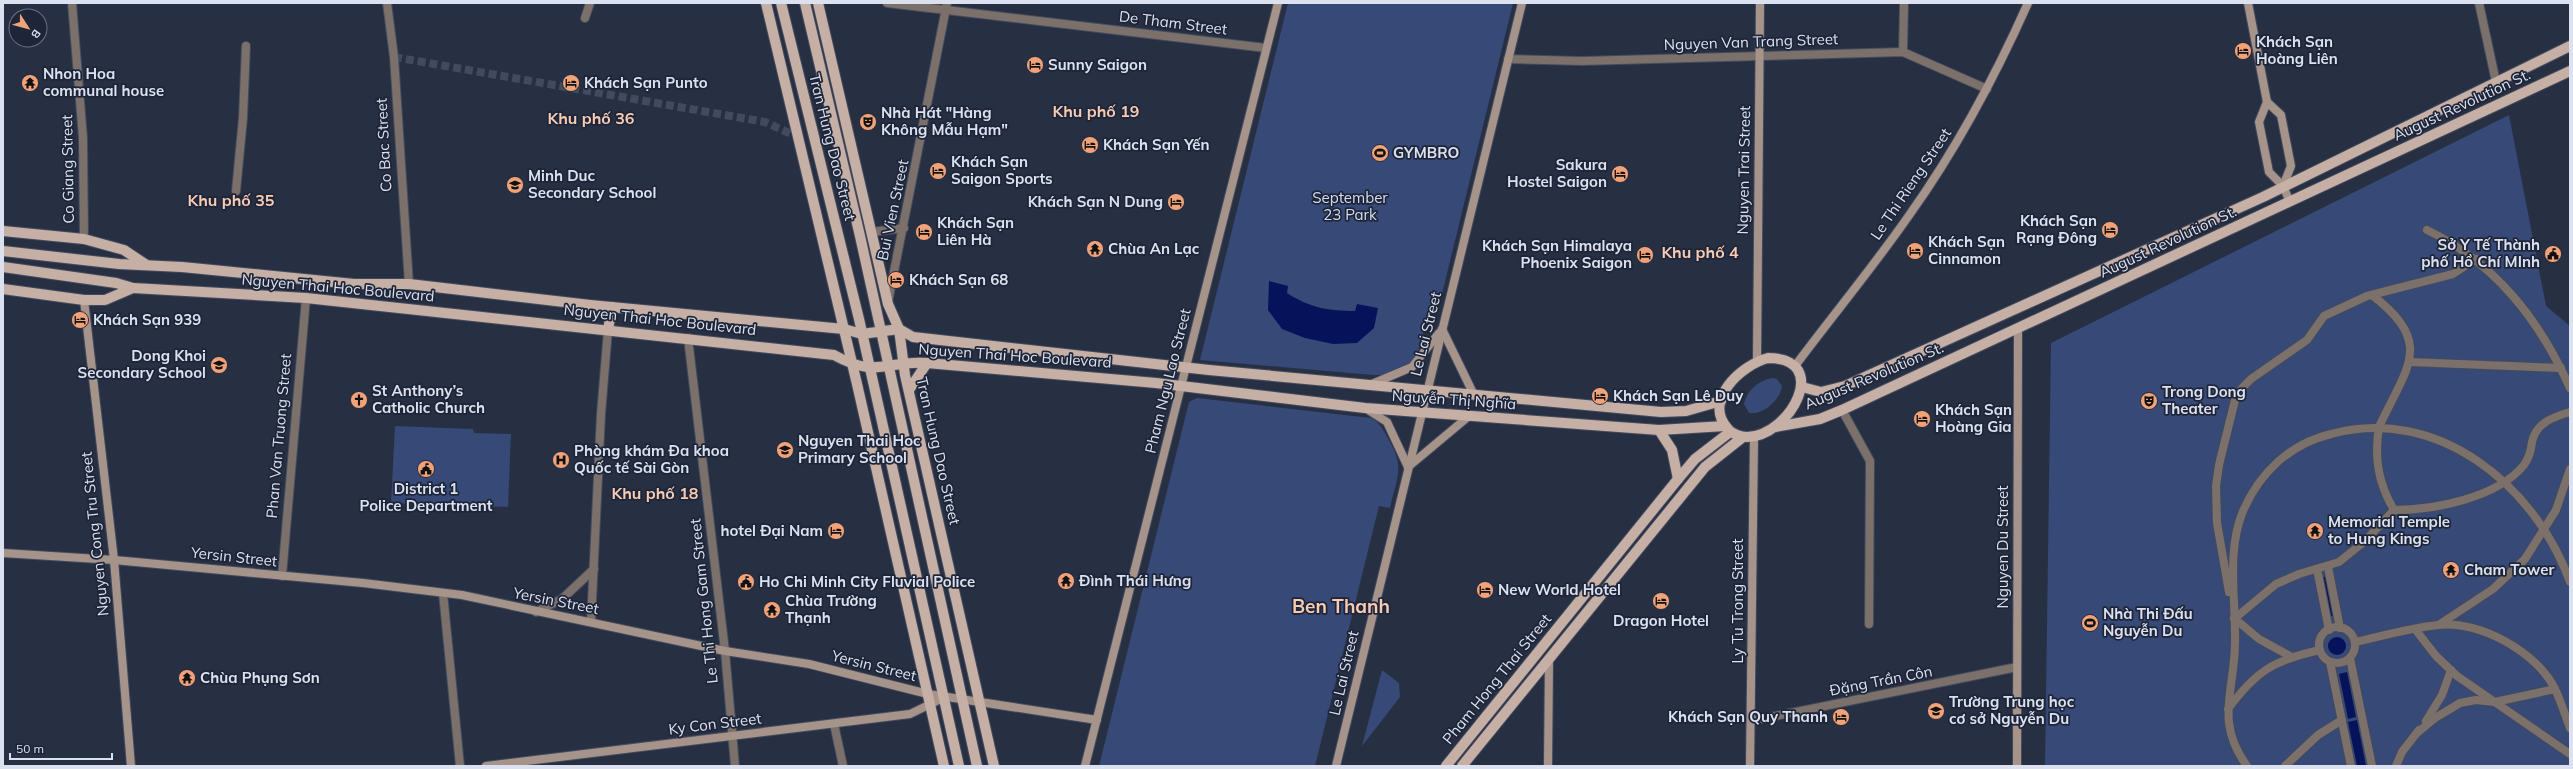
<svg xmlns="http://www.w3.org/2000/svg" width="2573" height="769" font-family="Mulish,sans-serif">
<style>
.green{fill:#364977}
.water{fill:#06135b}
.lines{fill:none;stroke-linecap:round;stroke-linejoin:round}
.street-tunnel{stroke:#424a5d;stroke-width:8;stroke-dasharray:8 4;stroke-linecap:butt}
.street-casing{stroke:#444b5e;stroke-width:10}
.secondary-casing{stroke:#444b5e;stroke-width:10}
.primary-casing{stroke:#444b5e;stroke-width:12}
.street{stroke:#7b706a;stroke-width:8}
.secondary{stroke:#a6948b;stroke-width:8}
.primary{stroke:#c6afa4;stroke-width:10}
.labels{text-anchor:middle;stroke-width:3.5;stroke-linejoin:round;paint-order:stroke}
.street-label{font-size:15px;fill:#dbe1ee;stroke:#1e2538}
.poi-label{font-size:15px;font-weight:bold;fill:#dbe1ee;stroke:#1e2538;text-anchor:start}
.park-label{font-size:15px;fill:#d3ddf2;stroke:#1e2538}
.neighbourhood-label{font-size:16px;font-weight:bold;fill:#f8cbb3;stroke:#1e2538}
.district-label{font-size:19px;font-weight:bold;fill:#f8cbb3;stroke:#1e2538}
</style>
<rect width="100%" height="100%" fill="#272f43"/>
<!-- green -->
<g class="green">
<path d="M1288 3H1513L1442 294C1411 318 1438 378 1373 375L1200 360Z"/>
<polygon points="2509,115 2546,306 2570,326 2570,766 2045,766 2051,343"/>
<path d="M1773 378 1777 379 1782 386C1781 399 1763 416 1749 413L1744 404C1747 390 1759 380 1773 378Z"/>
<path d="M1197 398 1371 418C1379 422 1383 429 1387 437 1406 468 1397 475 1390 508L1379 506 1315 766H1099L1189 402Z"/>
<polygon points="395,426 473,429 474,433 511,434 508,507 391,503"/>
<polygon points="1382,670 1399,683 1400,697 1362,746"/>
</g>
<!-- water -->
<g class="water">
<path d="M1269 281 1288 286 1287 293C1310 308 1329 311 1355 311L1357 304 1378 308 1374 328 1357 343 1333 344 1305 338 1282 329 1268 310Z"/>
<polygon points="2322,577 2326,577 2334,616 2330,616"/>
<circle cx="2337" cy="646" r="9"/>
<polygon points="2347,672 2356,717 2348,719 2339,674"/>
<polygon points="2357,720 2366,766 2357,766 2348,722"/>
</g>
<g class="lines">
<!-- street-tunnel -->
<polyline class="street-tunnel" points="394,57 765,122 798,137"/>
<!-- street casing -->
<g class="street-casing">
<g id="street">
<polyline points="72,3 83,138 84,239"/>
<polyline points="387,3 394,57 409,284"/>
<polyline points="887,3 1266,48"/>
<polyline points="2479,3 2496,82"/>
<polyline points="585,18 590,3"/>
<polyline points="1903,52 1904,3"/>
<polyline points="1508,59 1582,61 1903,52 1987,89"/>
<polyline points="236,191 243,118 246,46"/>
<path d="M2427 230C2495 263 2539 319 2570 388"/>
<polyline points="871,232 904,228"/>
<path d="M2372 295C2435 344 2407 366 2379 427 2374 457 2378 483 2394 510"/>
<polyline points="888,302 947,3"/>
<polyline points="688,338 725,651 735,766"/>
<polyline points="2409,362 2561,368"/>
<polyline points="1842,410 1870,461 1869,624"/>
<polyline points="2328,567 2340,628"/>
<polyline points="2317,569 2329,630"/>
<polyline points="282,576 306,298"/>
<polyline points="2229,592 2217,523 2216,486 2219,465 2235,400 2242,388 2251,379 2307,340 2324,316 2367,296 2453,274 2476,259"/>
<polyline points="443,593 460,766"/>
<polyline points="536,612 562,599 594,569"/>
<polyline points="2234,618 2259,639 2290,656"/>
<path d="M2234 619 2276 584 2299 574 2339 562 2365 541 2394 510C2434 510 2497 498 2524 465 2529 458 2531 451 2532 442 2536 423 2553 417 2570 412"/>
<polyline points="591,622 601,414 608,330"/>
<polyline points="2440,624 2493,589 2525,559 2556,510 2570,469"/>
<circle cx="2337" cy="645" r="18"/>
<polyline points="2415,629 2436,656 2457,676 2570,754"/>
<path d="M2355 642C2382 636 2410 628 2438 625 2479 620 2537 652 2555 689 2561 701 2565 715 2570 728"/>
<polyline points="2350,658 2372,766"/>
<polyline points="2330,662 2351,766"/>
<path d="M2228 709C2256 671 2274 660 2320 650"/>
<polyline points="1751,721 2017,667"/>
<polyline points="2426,721 2442,695 2451,670"/>
<polyline points="834,724 843,766"/>
<polyline points="2416,734 2435,718 2460,703 2476,700 2495,702 2555,689"/>
<path d="M2247 766C2214 721 2235 691 2235 642 2236 599 2226 552 2243 511 2260 472 2290 444 2331 434 2437 405 2535 485 2570 582"/>
<polyline points="2285,766 2318,735 2342,720"/>
<polyline points="2396,766 2402,752 2419,730"/>
</g>
</g>
<!-- secondary casing -->
<g class="secondary-casing">
<g id="secondary">
<polyline points="2248,3 2267,102 2259,122 2269,172 2283,186 2290,202"/>
<polyline points="2267,102 2281,115 2291,166 2283,186"/>
<polyline points="84,300 114,560 131,766"/>
<polyline points="1442,329 1474,395"/>
<polyline points="1757,360 1760,3"/>
<path d="M1795 366C1833 315 1874 266 1910 214 1957 148 1995 77 2028 3"/>
<polyline points="1372,384 1412,367 1439,333"/>
<polyline points="1365,408 1387,422 1408,467"/>
<polyline points="1408,467 1469,416"/>
<polyline points="3,553 114,560 363,583 462,595 725,651 809,664 928,694 1097,720"/>
<polyline points="486,766 910,714 945,697"/>
<polyline points="1085,766 1278,3"/>
<polyline points="1336,766 1522,3"/>
<polyline points="1548,766 1549,660"/>
<polyline points="1750,766 1754,437"/>
<polyline points="2017,766 2018,329"/>
</g>
</g>
<!-- primary casing -->
<g class="primary-casing">
<g id="primary">
<polyline points="766,3 857,384 944,766"/>
<polyline points="781,3 859,319 959,766"/>
<polyline points="805,3 860,236 977,766"/>
<polyline points="818,3 888,304 899,329 905,375 994,766"/>
<polyline points="3,231 84,239 124,250 145,264"/>
<polyline points="3,251 119,264 182,267 354,284 409,284 590,305 844,329 862,334 899,329 913,337 1209,370 1661,412 1686,411 1721,401"/>
<path d="M3 267 116 283 133 288 306 298 834 355C877 379 886 360 927 363L1156 383 1365 408 1659 430 1725 426"/>
<polyline points="3,289 84,300 105,300 133,288"/>
<polyline points="608,330 612,307"/>
<path d="M1768 358C1832 358 1791 436 1747 437 1741 437 1732 434 1728 429 1702 401 1741 365 1768 358Z"/>
<polyline points="1802,387 1821,392 1845,386 2263,197 2570,46"/>
<polyline points="909,390 927,363"/>
<polyline points="1775,427 1820,419 1842,410 2570,71"/>
<polyline points="1659,430 1672,450 1678,479"/>
<polyline points="1446,766 1678,479 1695,459 1730,432"/>
<polyline points="1462,766 1705,467 1743,437"/>
</g>
</g>
<!-- street -->
<use href="#street" class="street"/>
<!-- secondary -->
<use href="#secondary" class="secondary"/>
<!-- primary -->
<use href="#primary" class="primary"/>
</g>
<!-- icons -->
<defs>
<g id="hotel-disc" transform="scale(0.9)"><circle r="9.5" fill="#f0a279" stroke="#1e2538"/><path d="M-6-4.5h1.5V1H6V5H4.5V3h-9V5H-6ZM-4 0a1.8 1.8 0 1 1 3.6 0ZM.5 0V-2.5h3Q6-2.5 6 0Z" fill="#111"/></g>
<g id="temple-disc" transform="scale(0.9)"><circle r="9.5" fill="#f0a279" stroke="#1e2538"/><path d="M0-6L5-2H3V0L6.5 2.5H4V6H1.5V3h-3V6H-4V2.5H-6.5L-3 0V-2H-5Z" fill="#111"/></g>
<g id="theatre-disc" transform="scale(0.9)"><circle r="9.5" fill="#f0a279" stroke="#1e2538"/><path d="M-5-5.5Q0-4 5-5.5V0Q5 5 0 6Q-5 5-5 0ZM-3.3-2.5H-1v1.5H-3.3ZM1-2.5H3.3v1.5H1ZM-2.8 1Q0 5.5 2.8 1Z" fill="#111"/></g>
<g id="stadium-disc" transform="scale(0.9)"><circle r="9.5" fill="#f0a279" stroke="#1e2538"/><path d="M0-5a6.5 5 0 1 0 0 10a6.5 5 0 1 0 0-10ZM-3.5-1.8h7v3.6h-7Z" fill="#111"/></g>
<g id="school-disc" transform="scale(0.9)"><circle r="9.5" fill="#f0a279" stroke="#1e2538"/><path d="M0-5L7-2L0 1L-7-2ZM-4 1L0 2.5L4 1V4Q0 6-4 4Z" fill="#111"/></g>
<g id="civic-disc" transform="scale(0.9)"><circle r="9.5" fill="#f0a279" stroke="#1e2538"/><path d="M-.6-6.5H3V-4.5H.6V-3L4-1V1h2V6H-6V1h2V-1L-.6-3ZM-1.2 2.5V6h2.4V2.5Z" fill="#111"/></g>
<g id="church-disc" transform="scale(0.9)"><circle r="9.5" fill="#f0a279" stroke="#1e2538"/><path d="M-1.2-6h2.4v3.5h3.3v2.4h-3.3V6h-2.4V-.1h-3.3v-2.4h3.3Z" fill="#111"/></g>
<g id="hospital-disc" transform="scale(0.9)"><circle r="9.5" fill="#f0a279" stroke="#1e2538"/><path d="M-5-5h3v3.5h4V-5h3V5h-3V1.5h-4V5h-3Z" fill="#111"/></g>
</defs>
<g fill-rule="evenodd">
<use href="#hotel-disc" x="2243" y="51"/>
<use href="#hotel-disc" x="1035" y="65"/>
<use href="#temple-disc" x="30" y="83"/>
<use href="#hotel-disc" x="571" y="83"/>
<use href="#theatre-disc" x="868" y="122"/>
<use href="#hotel-disc" x="1090" y="145"/>
<use href="#stadium-disc" x="1380" y="153"/>
<use href="#hotel-disc" x="938" y="171"/>
<use href="#hotel-disc" x="1620" y="174"/>
<use href="#school-disc" x="515" y="185"/>
<use href="#hotel-disc" x="1176" y="202"/>
<use href="#hotel-disc" x="2110" y="230"/>
<use href="#hotel-disc" x="924" y="232"/>
<use href="#temple-disc" x="1095" y="249"/>
<use href="#hotel-disc" x="1915" y="251"/>
<use href="#civic-disc" x="2553" y="254"/>
<use href="#hotel-disc" x="1645" y="255"/>
<use href="#hotel-disc" x="896" y="280"/>
<use href="#hotel-disc" x="80" y="320"/>
<use href="#school-disc" x="219" y="365"/>
<use href="#hotel-disc" x="1600" y="396"/>
<use href="#church-disc" x="359" y="400"/>
<use href="#theatre-disc" x="2149" y="401"/>
<use href="#hotel-disc" x="1922" y="419"/>
<use href="#school-disc" x="785" y="450"/>
<use href="#hospital-disc" x="561" y="460"/>
<use href="#civic-disc" x="426" y="469"/>
<use href="#hotel-disc" x="836" y="531"/>
<use href="#temple-disc" x="2315" y="531"/>
<use href="#temple-disc" x="2451" y="570"/>
<use href="#temple-disc" x="1066" y="581"/>
<use href="#civic-disc" x="746" y="582"/>
<use href="#hotel-disc" x="1485" y="590"/>
<use href="#hotel-disc" x="1661" y="601"/>
<use href="#temple-disc" x="772" y="610"/>
<use href="#stadium-disc" x="2090" y="623"/>
<use href="#temple-disc" x="187" y="678"/>
<use href="#school-disc" x="1936" y="711"/>
<use href="#hotel-disc" x="1841" y="717"/>
</g>
<g class="labels">
<!-- street labels -->
<g class="street-label">
<text transform="translate(1173 23) rotate(7)" y="5">De Tham Street</text>
<text transform="translate(1751 42) rotate(-2)" y="5">Nguyen Van Trang Street</text>
<text transform="translate(2462 105) rotate(-25)" y="5">August Revolution St.</text>
<text transform="translate(384 145) rotate(-93)" y="5">Co Bac Street</text>
<text transform="translate(832 147) rotate(76)" y="5">Tran Hung Dao Street</text>
<text transform="translate(68 169) rotate(-91)" y="5">Co Giang Street</text>
<text transform="translate(1744 170) rotate(-89)" y="5">Nguyen Trai Street</text>
<text transform="translate(1911 184) rotate(-56)" y="5">Le Thi Rieng Street</text>
<text transform="translate(893 210) rotate(-78)" y="5">Bui Vien Street</text>
<text transform="translate(2168 242) rotate(-25)" y="5">August Revolution St.</text>
<text transform="translate(338 288) rotate(5)" y="5">Nguyen Thai Hoc Boulevard</text>
<text transform="translate(660 320) rotate(6)" y="5">Nguyen Thai Hoc Boulevard</text>
<text transform="translate(1426 334) rotate(-76)" y="5">Le Lai Street</text>
<text transform="translate(1015 356) rotate(4)" y="5">Nguyen Thai Hoc Boulevard</text>
<text transform="translate(1874 376) rotate(-23)" y="5">August Revolution St.</text>
<text transform="translate(1168 381) rotate(-76)" y="5">Pham Ngu Lao Street</text>
<text transform="translate(1454 400) rotate(4)" y="5">Nguyễn Thị Nghĩa</text>
<text transform="translate(279 436) rotate(-85)" y="5">Phan Van Truong Street</text>
<text transform="translate(938 451) rotate(77)" y="5">Tran Hung Dao Street</text>
<text transform="translate(95 534) rotate(-96)" y="5">Nguyen Cong Tru Street</text>
<text transform="translate(2003 547) rotate(-90)" y="5">Nguyen Du Street</text>
<text transform="translate(234 557) rotate(6)" y="5">Yersin Street</text>
<text transform="translate(556 601) rotate(11)" y="5">Yersin Street</text>
<text transform="translate(704 601) rotate(-96)" y="5">Le Thi Hong Gam Street</text>
<text transform="translate(1738 601) rotate(-90)" y="5">Ly Tu Trong Street</text>
<text transform="translate(874 666) rotate(14)" y="5">Yersin Street</text>
<text transform="translate(1344 673) rotate(-77)" y="5">Le Lai Street</text>
<text transform="translate(1497 679) rotate(-51)" y="5">Pham Hong Thai Street</text>
<text transform="translate(1881 681) rotate(-11)" y="5">Đặng Trần Côn</text>
<text transform="translate(715 724) rotate(-7)" y="5">Ky Con Street</text>
</g>
<!-- poi labels -->
<g class="poi-label">
<text x="2256" y="47">Khách Sạn<tspan x="2256" dy="17">Hoàng Liên</tspan></text>
<text x="1048" y="70">Sunny Saigon</text>
<text x="43" y="79">Nhon Hoa<tspan x="43" dy="17">communal house</tspan></text>
<text x="584" y="88">Khách Sạn Punto</text>
<text x="881" y="118">Nhà Hát "Hàng<tspan x="881" dy="17">Không Mẫu Hạm"</tspan></text>
<text x="1103" y="150">Khách Sạn Yến</text>
<text x="1393" y="158">GYMBRO</text>
<text x="951" y="167">Khách Sạn<tspan x="951" dy="17">Saigon Sports</tspan></text>
<text x="1607" y="170" text-anchor="end">Sakura<tspan x="1607" dy="17">Hostel Saigon</tspan></text>
<text x="528" y="181">Minh Duc<tspan x="528" dy="17">Secondary School</tspan></text>
<text x="1163" y="207" text-anchor="end">Khách Sạn N Dung</text>
<text x="2097" y="226" text-anchor="end">Khách Sạn<tspan x="2097" dy="17">Rạng Đông</tspan></text>
<text x="937" y="228">Khách Sạn<tspan x="937" dy="17">Liên Hà</tspan></text>
<text x="1928" y="247">Khách Sạn<tspan x="1928" dy="17">Cinnamon</tspan></text>
<text x="2540" y="250" text-anchor="end">Sở Y Tế Thành<tspan x="2540" dy="17">phố Hồ Chí MInh</tspan></text>
<text x="1632" y="251" text-anchor="end">Khách Sạn Himalaya<tspan x="1632" dy="17">Phoenix Saigon</tspan></text>
<text x="1108" y="254">Chùa An Lạc</text>
<text x="909" y="285">Khách Sạn 68</text>
<text x="93" y="325">Khách Sạn 939</text>
<text x="206" y="361" text-anchor="end">Dong Khoi<tspan x="206" dy="17">Secondary School</tspan></text>
<text x="372" y="396">St Anthony’s<tspan x="372" dy="17">Catholic Church</tspan></text>
<text x="2162" y="397">Trong Dong<tspan x="2162" dy="17">Theater</tspan></text>
<text x="1613" y="401">Khách Sạn Lê Duy</text>
<text x="1935" y="415">Khách Sạn<tspan x="1935" dy="17">Hoàng Gia</tspan></text>
<text x="798" y="446">Nguyen Thai Hoc<tspan x="798" dy="17">Primary School</tspan></text>
<text x="574" y="456">Phòng khám Đa khoa<tspan x="574" dy="17">Quốc tế Sài Gòn</tspan></text>
<text x="426" y="494" text-anchor="middle">District 1<tspan x="426" dy="17">Police Department</tspan></text>
<text x="2328" y="527">Memorial Temple<tspan x="2328" dy="17">to Hung Kings</tspan></text>
<text x="823" y="536" text-anchor="end">hotel Đại Nam</text>
<text x="2464" y="575">Cham Tower</text>
<text x="1079" y="586">Đình Thái Hưng</text>
<text x="759" y="587">Ho Chi Minh City Fluvial Police</text>
<text x="1498" y="595">New World Hotel</text>
<text x="785" y="606">Chùa Trường<tspan x="785" dy="17">Thạnh</tspan></text>
<text x="2103" y="619">Nhà Thi Đấu<tspan x="2103" dy="17">Nguyễn Du</tspan></text>
<text x="1661" y="626" text-anchor="middle">Dragon Hotel</text>
<text x="200" y="683">Chùa Phụng Sơn</text>
<text x="1949" y="707">Trường Trung học<tspan x="1949" dy="17">cơ sở Nguyễn Du</tspan></text>
<text x="1828" y="722" text-anchor="end">Khách Sạn Quy Thanh</text>
</g>
<!-- park labels -->
<g class="park-label">
<text x="1350" y="203">September<tspan x="1350" dy="17">23 Park</tspan></text>
</g>
<!-- neighbourhood labels -->
<g class="neighbourhood-label">
<text x="1096" y="117">Khu phố 19</text>
<text x="591" y="124">Khu phố 36</text>
<text x="231" y="206">Khu phố 35</text>
<text x="1700" y="258">Khu phố 4</text>
<text x="655" y="499">Khu phố 18</text>
</g>
<!-- district labels -->
<g class="district-label">
<text x="1341" y="613">Ben Thanh</text>
</g>
</g>
<!-- border -->
<rect width="2573" height="769" fill="none" stroke="#dbe1ee" stroke-width="8"/>
<!-- north arrow -->
<g transform="translate(28 28) rotate(126)"><circle r="19" fill="#1e2538" stroke="#6a7081"/>
<path d="M0-3L7 15L0 10L-7 15Z" fill="#f0a279"/>
<text y="-6" font-size="11" font-weight="bold" text-anchor="middle" fill="#dbe1ee">B</text>
</g>
<!-- scale -->
<path d="M10 753v6h102v-6" fill="none" stroke="#dbe1ee" stroke-width="2"/>
<text x="16" y="753" font-size="12" fill="#dbe1ee" stroke="#1e2538" stroke-width="3" paint-order="stroke">50 m</text>
</svg>
